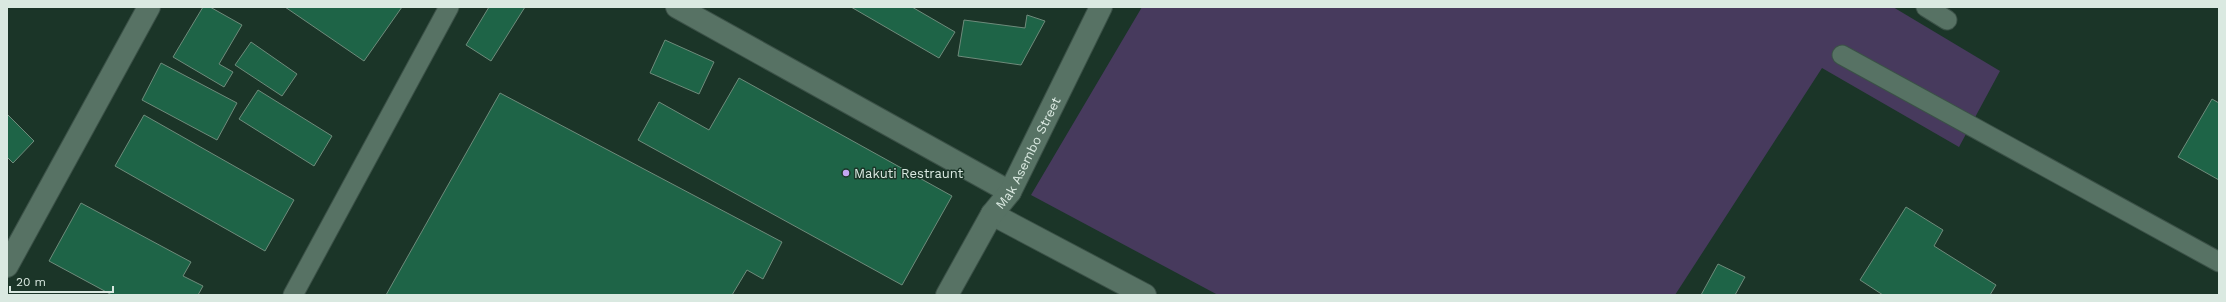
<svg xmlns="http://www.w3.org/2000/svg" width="2226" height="302" font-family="'Work Sans',sans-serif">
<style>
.green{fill:#473a5d}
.building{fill:#1e6447;stroke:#6e8b7b}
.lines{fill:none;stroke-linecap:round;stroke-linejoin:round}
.lane-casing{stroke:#3b5147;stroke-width:21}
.street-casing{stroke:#3b5147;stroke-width:24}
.lane{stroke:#577264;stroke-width:19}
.street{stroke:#577264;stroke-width:22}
.poi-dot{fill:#c3a7f2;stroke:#1b3528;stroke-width:1.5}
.labels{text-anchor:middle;stroke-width:3;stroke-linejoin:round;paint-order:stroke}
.street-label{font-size:13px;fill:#dae9e1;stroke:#1b3528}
.poi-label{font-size:13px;fill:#dae9e1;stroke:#1b3528;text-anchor:start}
</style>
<rect width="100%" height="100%" fill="#1b3528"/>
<!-- green -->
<polygon class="green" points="1142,7 1893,7 2000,71 1959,147 1822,68 1675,295 1218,295 1031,195"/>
<!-- building -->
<g class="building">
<polygon points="203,7 210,7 242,25 219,64 233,72 224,87 173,57"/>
<polygon points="285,7 402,7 364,61"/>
<polygon points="489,7 525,7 491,61 466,45"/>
<polygon points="851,7 912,7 955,32 939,58"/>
<polygon points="1027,15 1045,21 1021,65 958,56 964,20 1025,28"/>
<polygon points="665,40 714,62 699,94 650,73"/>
<polygon points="251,42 297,74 282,96 235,65"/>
<polygon points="161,63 237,103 217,140 142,100"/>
<polygon points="739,78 952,196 902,285 638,140 659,102 709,130"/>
<polygon points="258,90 332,136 314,166 239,119"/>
<polygon points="500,93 782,242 763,279 747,270 732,295 386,295"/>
<polygon points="2212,99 2219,103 2219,180 2178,157"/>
<polygon points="7,114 34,141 13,163 7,157"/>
<polygon points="144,115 294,200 265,251 115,166"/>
<polygon points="81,203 191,262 183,276 203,286 198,295 112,295 49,261"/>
<polygon points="1906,207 1943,230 1934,246 1996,285 1990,295 1883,295 1860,280"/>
<polygon points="1718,264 1745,277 1735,295 1701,295"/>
</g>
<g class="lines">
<!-- lane casing -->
<g class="lane-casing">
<g id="lane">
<polyline points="1926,7 1947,20"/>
<polyline points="1842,55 2219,262"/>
<polyline points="293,295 449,7"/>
</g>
</g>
<!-- street casing -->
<g class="street-casing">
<g id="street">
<polyline points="677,7 1010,192"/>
<polyline points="992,214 1145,295"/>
<polyline points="7,266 149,7"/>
<path id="s1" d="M947 295 992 214 1010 192 1101 7"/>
</g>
</g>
<!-- lane -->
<use href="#lane" class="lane"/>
<!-- street -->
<use href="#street" class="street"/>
</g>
<!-- markers -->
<circle class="poi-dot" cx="846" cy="173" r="4"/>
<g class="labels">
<!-- street labels -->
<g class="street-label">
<text dy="5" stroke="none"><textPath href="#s1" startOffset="164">Mak Asembo Street</textPath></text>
</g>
<!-- poi labels -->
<g class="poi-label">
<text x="854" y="178">Makuti Restraunt</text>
</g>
</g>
<!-- border -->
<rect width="2226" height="302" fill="none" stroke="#dae9e1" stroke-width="16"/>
<!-- scale -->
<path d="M10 286v6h103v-6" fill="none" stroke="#dae9e1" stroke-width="2"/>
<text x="16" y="286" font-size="12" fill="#dae9e1" stroke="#1b3528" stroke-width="3" paint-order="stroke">20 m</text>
</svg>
